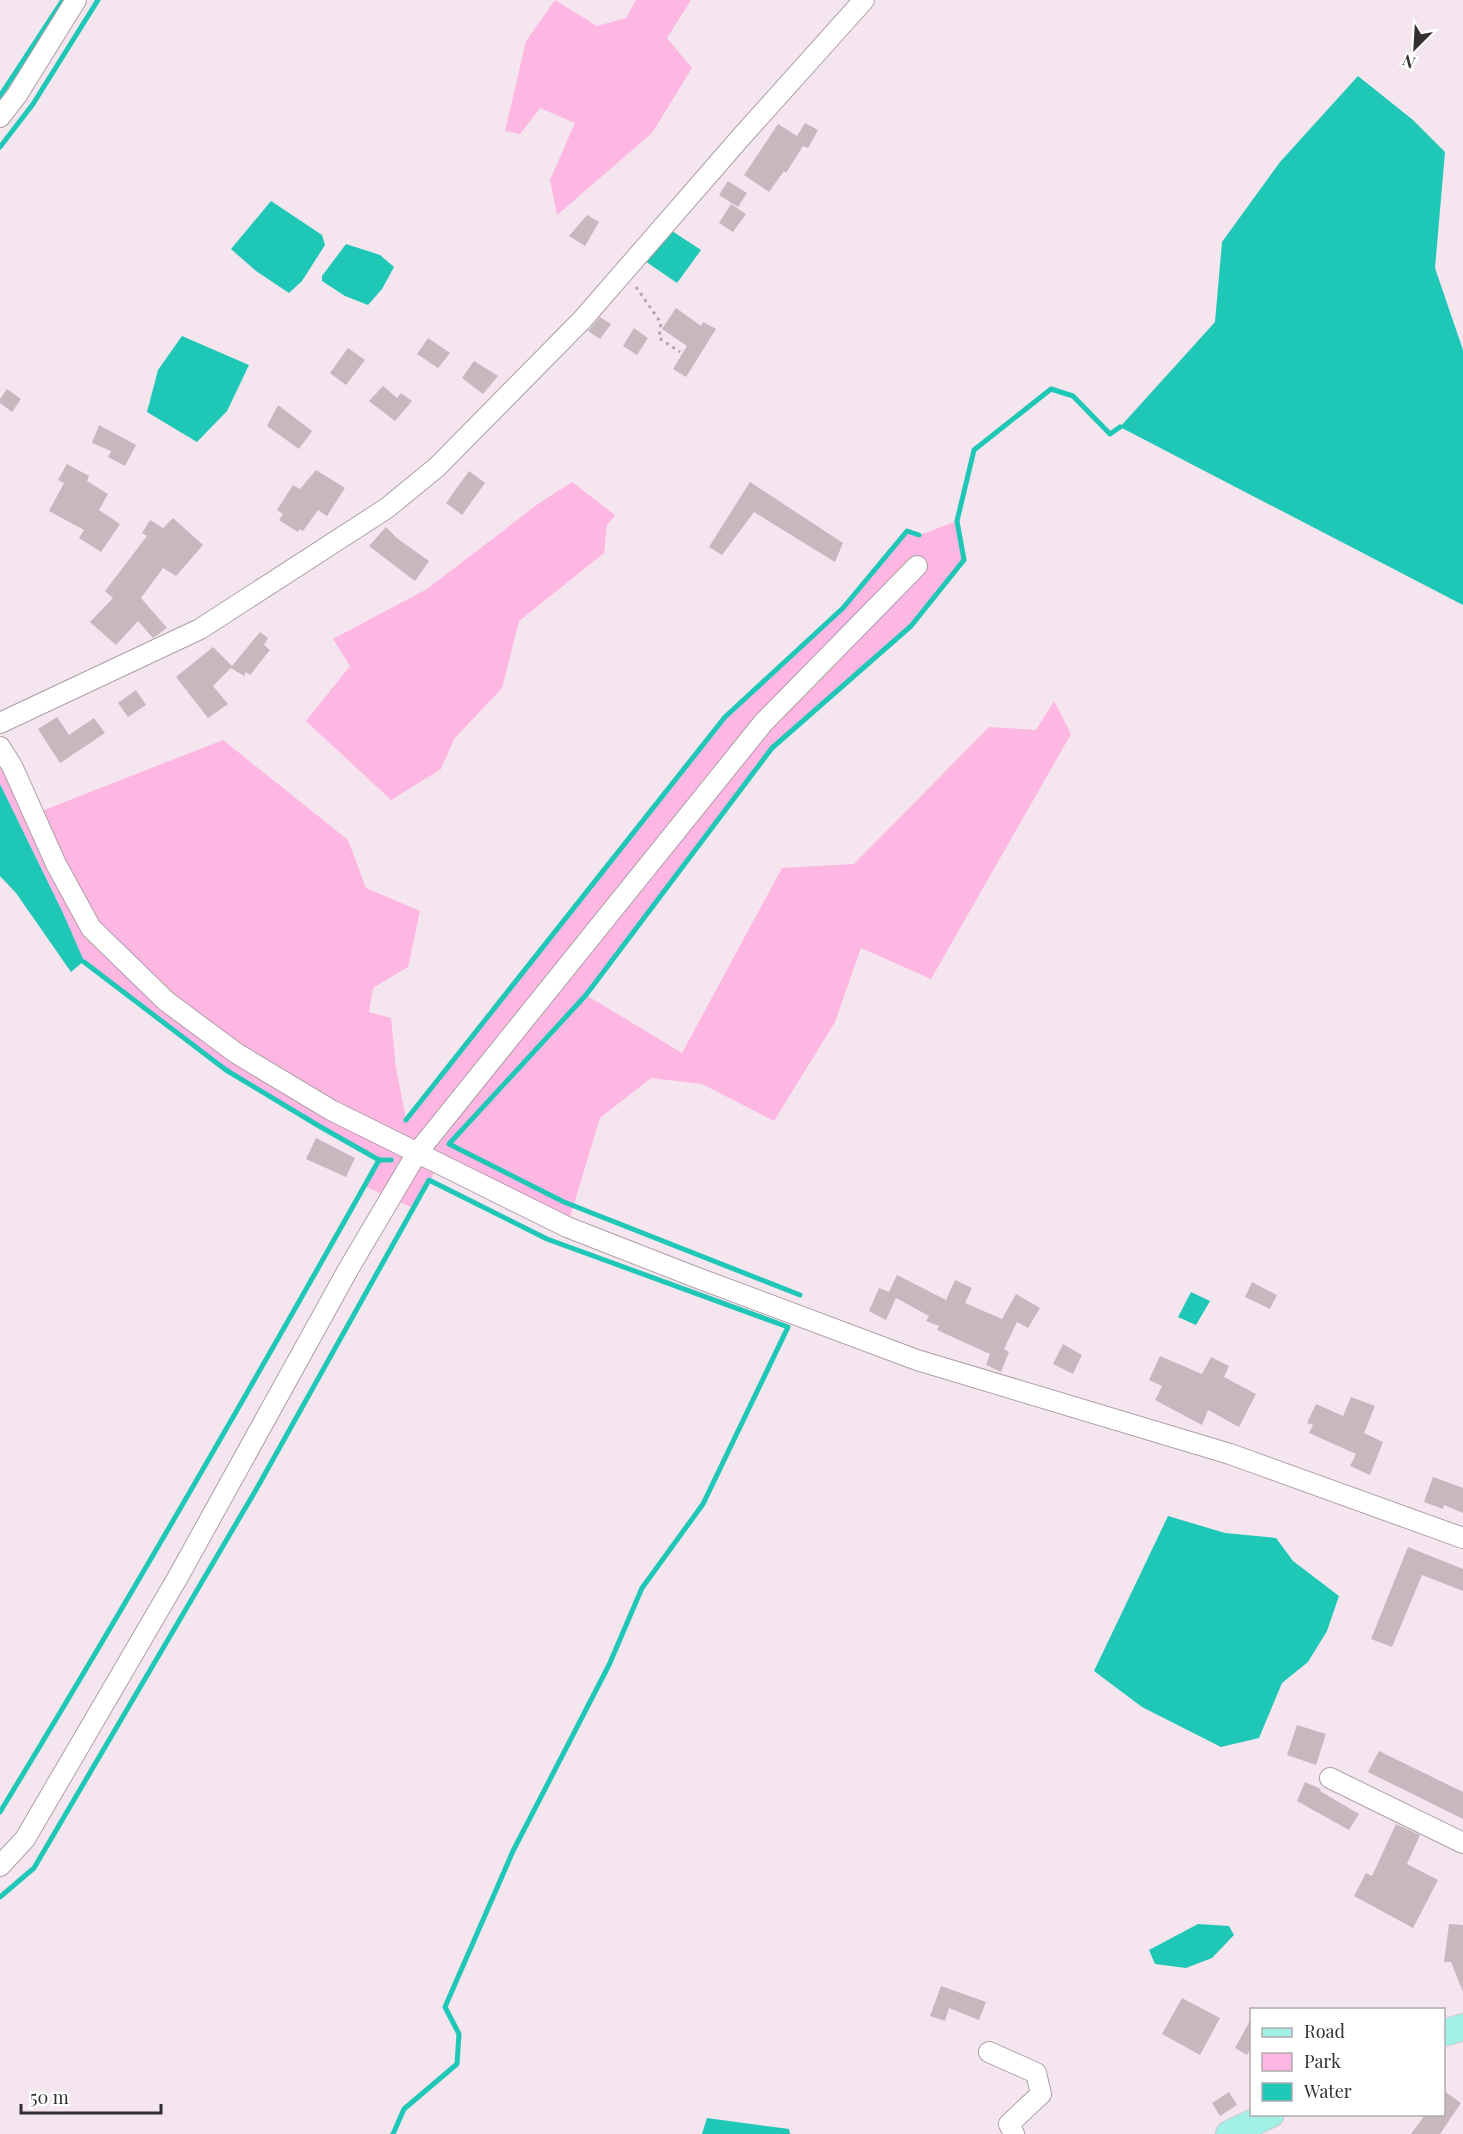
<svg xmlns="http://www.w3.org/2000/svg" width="1463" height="2134" font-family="'Playfair Display',serif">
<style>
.green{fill:#feb6e2}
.water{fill:#1fc7b7}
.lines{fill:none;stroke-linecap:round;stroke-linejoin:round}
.stream{stroke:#1fc7b7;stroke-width:5}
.building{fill:#c7b8c0}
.minor-casing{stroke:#ae9fa8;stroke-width:22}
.major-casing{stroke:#cac9ca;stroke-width:28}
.path{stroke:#b2a5ad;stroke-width:3;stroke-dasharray:3 4.5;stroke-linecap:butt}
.minor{stroke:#fff;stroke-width:20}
.major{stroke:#a2f1e7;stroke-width:26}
</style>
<rect width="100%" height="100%" fill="#f5e5ee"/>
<!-- green -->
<g class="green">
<polygon points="555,0 597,26 626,18 636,0 691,0 667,38 692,68 652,133 557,215 550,180 575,123 540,108 520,134 505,131 526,41"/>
<polygon points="572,482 615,515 607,525 604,553 519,621 502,688 454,739 441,769 391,800 306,721 350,666 333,639 427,589 538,504"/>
<polygon points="957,521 964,560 911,626 772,748 586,995 682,1053 782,868 854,864 989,727 1036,730 1054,701 1071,734 931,979 861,948 835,1022 774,1121 702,1084 651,1078 600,1118 567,1227 439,1165 413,1208 364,1186 379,1160 319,1126 226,1070 84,962 63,913 0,784 0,747 34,814 223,740 348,840 366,888 420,911 408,967 373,988 369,1012 391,1018 396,1068 406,1119 725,717 843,608 907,531 920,535"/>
</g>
<!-- water -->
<g class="water">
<polygon points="1358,76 1413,120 1445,152 1435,268 1463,350 1463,605 1120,427 1215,322 1222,242 1280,162"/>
<polygon points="271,201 322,235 325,245 302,281 289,293 256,271 231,249"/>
<polygon points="669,229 701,250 677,283 645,261"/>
<polygon points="346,244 380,255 394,267 382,289 368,305 345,296 322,281 322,276"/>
<polygon points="182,336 249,365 227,411 197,442 147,412 158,370"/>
<polygon points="0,784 63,913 84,961 71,972 16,893 0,876"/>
<polygon points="1191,1292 1210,1301 1196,1325 1178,1317"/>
<polygon points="1168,1516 1225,1533 1276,1538 1293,1561 1339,1596 1327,1631 1308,1662 1282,1683 1259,1738 1221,1747 1142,1707 1094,1671"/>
<polygon points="1198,1924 1229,1926 1234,1935 1212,1958 1186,1968 1155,1964 1149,1950"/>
<polygon points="707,2118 789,2129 790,2134 702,2134"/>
</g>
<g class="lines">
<!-- stream -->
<g class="stream">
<polyline points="0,96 63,0"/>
<polyline points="0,147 33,104 98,0"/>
<polyline points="406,1120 725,717 843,608 907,531 919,535"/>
<polyline points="379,1160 391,1160"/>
<polyline points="800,1295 564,1202 449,1144 586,995 772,748 911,626 964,560 957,521 974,450 1051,389 1073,396 1110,434 1120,427"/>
<path d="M0 1812C131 1597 256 1379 379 1160L319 1126 226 1070 84 962"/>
<polyline points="0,1897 34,1868 257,1488 429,1180 547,1239 788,1327 703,1504 642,1588 609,1665 513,1851 445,2007 459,2034 457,2064 404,2109 393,2134"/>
</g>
</g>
<!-- building -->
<g class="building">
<polygon points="805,123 818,130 808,148 803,146 786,173 784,171 769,192 744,175 778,124 797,136"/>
<polygon points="728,181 747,193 738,207 719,195"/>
<polygon points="731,204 746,214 733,232 719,223"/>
<polygon points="587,215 599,222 585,246 569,236"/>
<polygon points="676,308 701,326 703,322 716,329 686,377 673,369 687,346 662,329"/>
<polygon points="600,317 611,324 600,339 588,331"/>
<polygon points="634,328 648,338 637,355 623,346"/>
<polygon points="428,338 450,353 438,368 417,354"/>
<polygon points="348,348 365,360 346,385 330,373"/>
<polygon points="474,361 498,376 483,394 462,378"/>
<polygon points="383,386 397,398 401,393 412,401 395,421 369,401"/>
<polygon points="7,389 21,399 12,412 0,403 0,399"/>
<polygon points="278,405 312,431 299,449 267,426"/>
<polygon points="99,425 136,445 125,466 108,457 111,451 92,443"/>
<polygon points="67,464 89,476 87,481 108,494 99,510 120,524 101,552 79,538 84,530 49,511 64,483 58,480"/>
<polygon points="316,470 345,488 327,516 318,510 303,531 300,529 298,532 279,520 283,514 277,510 293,485 300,489"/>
<polygon points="469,471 485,483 462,515 446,503"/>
<polygon points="750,482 843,543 835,562 754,512 722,555 709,547"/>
<polygon points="173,518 203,545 176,576 163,568 141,598 167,628 153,638 138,621 116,645 90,622 113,598 105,591 147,536 142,533 150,520 163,528"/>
<polygon points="386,527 398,539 429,561 415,581 369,546"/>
<polygon points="260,632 268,638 264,645 270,650 250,675 246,672 244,676 231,668 213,686 228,704 208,718 176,677 213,647 232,666"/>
<polygon points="136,690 146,705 128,717 118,703"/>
<polygon points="57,717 69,735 94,718 105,733 60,763 38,729"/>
<polygon points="316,1138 355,1158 346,1177 306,1159"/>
<polygon points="897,1275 946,1300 955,1280 972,1288 965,1303 1002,1319 1016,1294 1040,1308 1028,1328 1017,1322 1004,1349 1009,1352 1001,1372 986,1365 990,1354 937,1330 939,1326 926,1321 929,1316 896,1298 886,1320 869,1311 879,1288 889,1292"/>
<polygon points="1252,1282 1277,1295 1270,1309 1245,1297"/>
<polygon points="1063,1344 1082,1355 1073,1374 1053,1364"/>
<polygon points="1160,1356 1202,1374 1211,1357 1229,1366 1224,1377 1256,1394 1239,1427 1208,1410 1202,1425 1155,1400 1162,1386 1149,1380"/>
<polygon points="1351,1397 1375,1406 1364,1433 1383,1442 1370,1475 1350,1466 1356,1454 1309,1433 1313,1425 1307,1423 1316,1404 1343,1416"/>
<polygon points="1433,1477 1463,1488 1463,1513 1444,1505 1443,1509 1424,1502"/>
<polygon points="1408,1547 1463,1569 1463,1591 1422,1575 1392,1647 1371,1639"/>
<polygon points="1297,1725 1326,1734 1316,1765 1287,1755"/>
<polygon points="1379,1751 1463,1792 1463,1819 1368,1772"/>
<polygon points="1305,1782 1321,1789 1320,1791 1359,1814 1349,1830 1297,1801"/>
<polygon points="1396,1824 1420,1835 1407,1864 1438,1880 1413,1928 1354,1896 1366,1873 1372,1876"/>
<polygon points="1449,1924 1463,1925 1463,1992 1451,1962 1444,1962"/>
<polygon points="941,1986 986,2002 979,2020 949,2008 945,2021 930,2016"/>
<polygon points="1182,1998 1220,2018 1200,2055 1162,2034"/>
<polygon points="1251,2019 1251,2047 1247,2055 1235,2048"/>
<polygon points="1443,2090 1461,2103 1440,2134 1411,2134 1425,2115 1443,2115"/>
<polygon points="1229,2092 1237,2105 1220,2116 1212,2103"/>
</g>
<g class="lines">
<!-- minor casing -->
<g class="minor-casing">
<g id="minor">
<polyline points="0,117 17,95 76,0"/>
<polyline points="0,723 200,629 387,508 437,467 582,320 742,136 864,0"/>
<polyline points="0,747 12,766 56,864 91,928 166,1001 236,1053 331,1110 567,1227 695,1277 917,1360 1230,1454 1463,1538"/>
<polyline points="1330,1778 1463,1843"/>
<polyline points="0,1866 25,1839 178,1577 349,1268 417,1153 763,723 917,566"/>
<polyline points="989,2052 1036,2073 1041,2094 1009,2124 1014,2134"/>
</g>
</g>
<!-- major casing -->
<g class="major-casing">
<g id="major">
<polyline points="1444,2033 1463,2027"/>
<polyline points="1229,2134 1271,2114"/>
</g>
</g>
<!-- path -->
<polyline class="path" points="636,287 661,323 659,338 680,352"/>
<!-- minor -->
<use href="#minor" class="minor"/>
<!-- major -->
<use href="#major" class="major"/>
</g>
<!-- legend -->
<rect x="1250" y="2008" width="195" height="108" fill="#ffffff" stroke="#aeabad" stroke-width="1.5"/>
<rect x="1262" y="2028" width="30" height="9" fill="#a2f1e7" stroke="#aeabad" stroke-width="1.5"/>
<text x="1304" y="2038" font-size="18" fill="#342e32">Road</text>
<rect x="1262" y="2053" width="30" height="18" fill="#feb6e2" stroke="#aeabad" stroke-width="1.5"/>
<text x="1304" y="2068" font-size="18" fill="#342e32">Park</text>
<rect x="1262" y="2083" width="30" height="18" fill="#1fc7b7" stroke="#aeabad" stroke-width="1.5"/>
<text x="1304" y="2098" font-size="18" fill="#342e32">Water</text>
<!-- north arrow -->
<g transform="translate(1415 48) rotate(204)" stroke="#ffffff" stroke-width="4.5" paint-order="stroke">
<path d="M0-4.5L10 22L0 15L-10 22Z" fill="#342e32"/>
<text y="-9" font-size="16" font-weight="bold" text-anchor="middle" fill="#342e32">N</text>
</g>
<!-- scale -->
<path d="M21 2104v9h140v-9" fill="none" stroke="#342e32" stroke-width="3"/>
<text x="30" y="2104" font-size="18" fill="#342e32" stroke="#ffffff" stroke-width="4.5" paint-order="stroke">50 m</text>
</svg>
